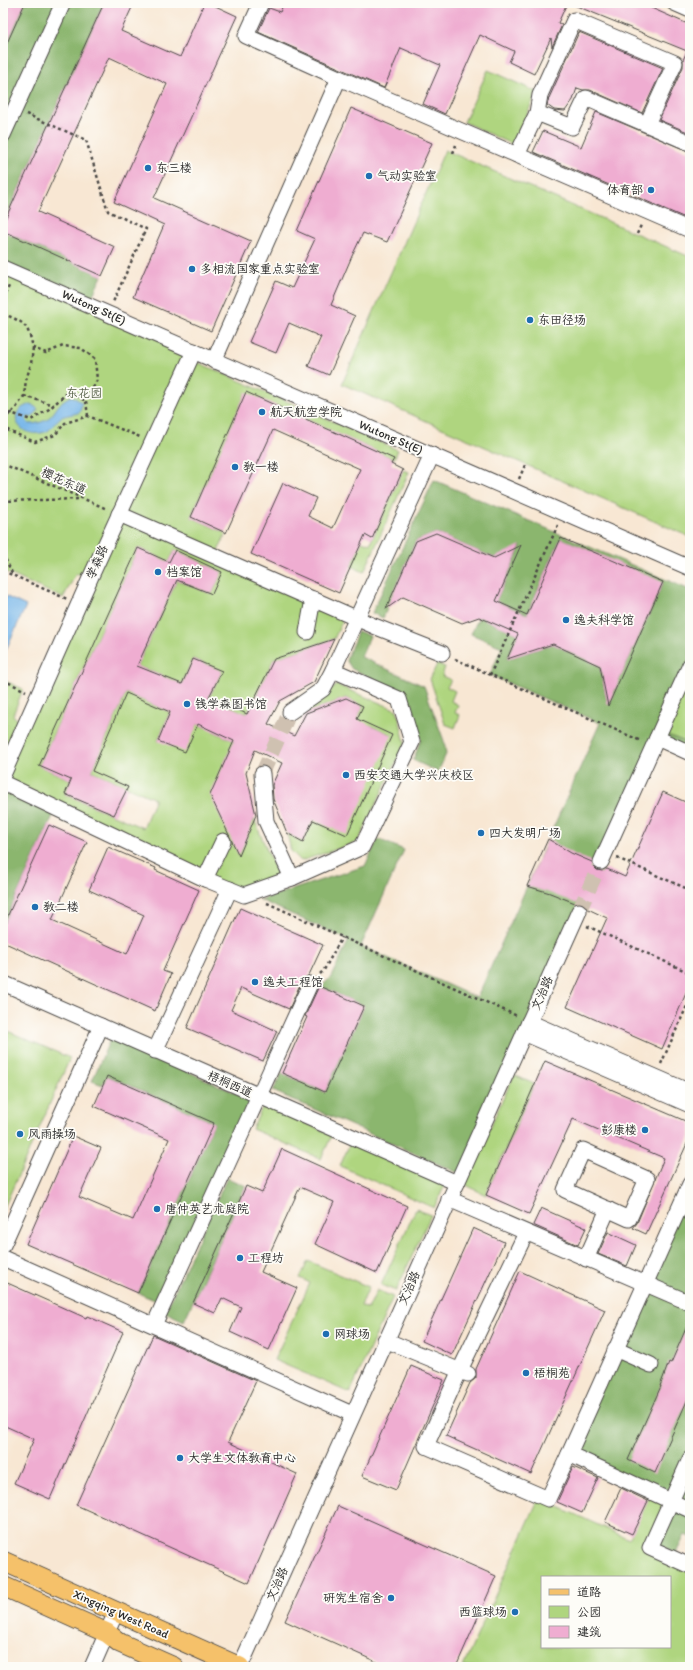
<svg xmlns="http://www.w3.org/2000/svg" width="693" height="1670" font-family="Itim,'LXGW WenKai TC',sans-serif">
<style>
.green{fill:#afd57f;stroke:#6d8055;fill-rule:evenodd}
.forest{fill:#8bb66e;stroke:#5b704c}
.water{fill:#75b5e9;stroke:#50708a}
.building{fill:#efadd1}
.lines{fill:none;stroke-linecap:round;stroke-linejoin:round}
.minor-tunnel{stroke:#cfc1b1;stroke-width:15;stroke-dasharray:15 8;stroke-linecap:butt}
.minor-casing{stroke:#4a4744;stroke-width:17}
.major-casing{stroke:#4a4744;stroke-width:21}
.path{stroke:#4a4744;stroke-width:2.5;stroke-dasharray:3 3;stroke-linecap:butt}
.minor{stroke:#fff;stroke-width:15}
.major{stroke:#f5c16b;stroke-width:19}
.poi-dot{fill:#1f6fb2;stroke:#fdfcf7;stroke-width:1.5}
.labels{text-anchor:middle;stroke-width:3.5;stroke-linejoin:round;paint-order:stroke}
.poi-label{font-size:12px;fill:#2b2b2b;stroke:#fdfcf7;text-anchor:start}
.street-label{font-size:12px;fill:#2b2b2b;stroke:#fdfcf7}
.park-label{font-size:12px;fill:#535e44;stroke:#fdfcf7}
</style>
<rect width="100%" height="100%" fill="#fdfcf7"/>
<filter id="ink" filterUnits="userSpaceOnUse"><feTurbulence type="fractalNoise" baseFrequency=".025" numOctaves="2"/><feDisplacementMap in="SourceGraphic" scale="8" xChannelSelector="R" yChannelSelector="G"/><feConvolveMatrix kernelMatrix="1 2 1 2 8 2 1 2 1" color-interpolation-filters="sRGB"/></filter>
<filter id="wash" filterUnits="userSpaceOnUse"><feTurbulence type="fractalNoise" baseFrequency=".012" numOctaves="4" result="noise"/><feDisplacementMap in="SourceGraphic" scale="16" xChannelSelector="R" yChannelSelector="G"/><feGaussianBlur stdDeviation="0.9" result="paint"/><feColorMatrix in="noise" values="0 0 0 0 0 0 0 0 0 0 0 0 0 0 0 0 0 1.4 0 .05"/><feComposite in="paint" operator="in"/></filter>
<g filter="url(#wash)">
<rect width="100%" height="100%" fill="#f8e7d3"/>
<!-- green -->
<g class="green">
<polygon points="488,70 537,92 513,145 464,122"/>
<polygon points="445,150 690,257 690,537 342,384"/>
<polygon points="3,268 194,351 190,359 398,450 394,459 246,393 191,517 226,533 216,556 346,613 334,639 274,659 247,714 209,697 222,671 193,659 182,684 137,666 177,580 212,594 222,572 175,550 169,562 138,548 39,766 71,780 65,794 143,828 155,799 92,771 126,693 170,712 158,741 198,724 234,741 211,795 239,855 254,819 278,876 230,889 3,783 3,680 23,689 13,715 24,727 92,574 76,574 63,598 3,571"/>
<polygon points="403,470 409,472 364,572 351,566 362,541 370,544"/>
<polygon points="437,664 445,667 442,676 451,680 447,687 455,691 451,701 458,705 455,713 460,715 455,728 445,724 430,679"/>
<polygon points="690,665 690,744 660,732"/>
<polygon points="337,685 397,710 405,743 358,842 301,861 291,851 287,833 303,841 325,791 392,735 370,725 343,750 363,706 346,698 306,713 314,703"/>
<polygon points="3,1029 70,1058 3,1210"/>
<polygon points="514,1075 534,1084 486,1195 464,1184"/>
<polygon points="264,1104 332,1135 321,1159 252,1129"/>
<polygon points="350,1143 445,1185 434,1208 340,1166"/>
<polygon points="416,1209 431,1215 396,1291 381,1285"/>
<polygon points="308,1261 369,1287 361,1306 368,1309 377,1290 393,1297 350,1393 274,1360 310,1283 300,1278"/>
<path d="M652 1492 667 1499 646 1546 690 1566V1667H463L539 1498 629 1539ZM542 1577H670V1647H542Z"/>
</g>
<!-- forest -->
<g class="forest">
<polygon points="25,3 104,3 3,224 3,52"/>
<polygon points="3,231 102,276 88,305 3,268"/>
<polygon points="434,480 690,590 690,665 660,732 690,744 690,753 657,738 461,1174 273,1091 282,1073 325,1092 364,1006 321,987 331,977 349,940 260,900 365,866 378,839 404,850 361,946 477,998 600,723 490,675 502,647 471,634 479,617 518,634 507,659 553,644 600,666 608,705 663,583 561,538 527,614 496,601 521,546 494,558 436,533 416,541 383,618 372,613"/>
<polygon points="358,631 370,636 361,657 424,686 444,741 446,754 438,772 413,760 421,740 405,693 352,669 346,660"/>
<polygon points="3,783 57,807 4,923 3,922"/>
<polygon points="111,1037 251,1100 159,1302 138,1293 214,1123 108,1076 103,1085 92,1081"/>
<polygon points="227,1178 246,1186 184,1321 165,1312"/>
<polygon points="690,1184 690,1510 569,1454"/>
<polygon points="673,1506 690,1514 690,1537 685,1535 676,1553 656,1544"/>
</g>
<!-- water -->
<g class="water">
<path d="M72 396 82 403 80 412C74 415 67 414 60 418 53 423 52 432 41 433 18 437 4 411 31 404L38 409 32 417H27L26 420 29 424C59 423 51 403 72 396Z"/>
<polygon points="3,595 26,606 5,652 3,651"/>
</g>
<g id="blocks">
<!-- building -->
<g class="building">
<polygon points="3,3 25,3 3,52"/>
<polygon points="104,3 134,3 121,31 180,57 204,3 209,3 237,16 154,198 251,241 211,331 133,297 164,225 114,202 167,84 109,57 38,212 115,247 102,276 3,231 3,224"/>
<polygon points="284,3 567,3 558,23 562,25 552,47 551,38 534,74 509,62 514,51 480,35 445,114 423,104 440,65 401,48 384,88 258,32 269,8 280,12"/>
<polygon points="569,3 640,3 690,25 690,133 659,120 683,67 683,60 687,51"/>
<polygon points="579,32 663,68 642,113 590,90 583,90 577,88 573,100 565,111 554,110 547,105 549,98"/>
<polygon points="351,108 432,143 387,242 363,233 352,256 331,305 355,316 329,375 308,366 321,337 289,323 276,353 249,342 276,281 292,288 315,239 297,231"/>
<polygon points="596,112 690,152 690,220 533,152 543,131 581,147"/>
<polygon points="246,392 394,459 391,464 403,470 372,539 365,535 339,593 251,554 283,483 316,498 308,516 333,528 360,469 273,430 226,533 191,517"/>
<polygon points="436,533 494,558 521,545 496,601 527,615 561,538 663,582 608,706 600,666 553,644 507,659 518,634 479,617 462,623 403,597 386,609 416,541"/>
<polygon points="138,548 169,562 175,550 222,572 212,594 177,580 137,666 182,684 193,659 222,671 209,697 247,714 274,659 334,639 314,682 280,701 268,724 294,736 306,713 346,698 363,706 357,719 392,735 347,835 313,820 303,842 287,833 273,799 272,785 282,763 255,750 246,773 256,815 239,856 210,795 234,741 198,724 185,752 158,741 170,712 126,693 92,771 128,787 114,815 65,794 71,780 39,766"/>
<polygon points="663,792 690,804 690,984 662,1049 567,1007 607,918 588,909 582,903 575,903 550,893 527,886 548,839 571,853 592,862 594,867 597,870 602,871 607,869 625,877"/>
<polygon points="49,825 87,842 52,920 127,954 144,915 89,890 108,847 156,868 155,870 199,890 163,971 171,974 155,1011 3,942 3,926"/>
<polygon points="240,908 323,945 309,975 302,980 289,1009 241,988 231,1010 277,1031 263,1061 187,1028"/>
<polygon points="319,986 364,1006 325,1092 282,1073 307,1017 305,1016"/>
<polygon points="545,1061 690,1123 690,1137 646,1234 633,1228 637,1223 664,1158 573,1119 529,1214 486,1195"/>
<polygon points="107,1076 214,1123 138,1293 26,1244 73,1136 101,1148 79,1197 133,1220 169,1139 94,1106"/>
<polygon points="282,1149 407,1206 377,1273 315,1244 334,1202 300,1187 261,1272 297,1288 269,1350 230,1332 241,1307 222,1298 215,1313 193,1303 246,1186 262,1193"/>
<polygon points="541,1208 586,1228 578,1245 533,1225"/>
<polygon points="473,1228 504,1242 452,1355 422,1341"/>
<polygon points="608,1232 636,1245 627,1266 598,1254"/>
<polygon points="520,1271 605,1310 531,1474 446,1436 470,1383 476,1378 476,1369"/>
<polygon points="3,1281 86,1318 87,1316 123,1332 50,1499 14,1483 34,1439 3,1425"/>
<polygon points="690,1319 690,1394 655,1473 628,1460 661,1386 660,1386 669,1362 671,1363"/>
<polygon points="153,1335 256,1381 228,1442 297,1474 249,1583 76,1505"/>
<polygon points="411,1366 444,1380 396,1490 362,1476"/>
<polygon points="573,1467 598,1478 582,1513 557,1502"/>
<polygon points="621,1488 648,1501 632,1534 605,1522"/>
<polygon points="338,1506 496,1576 456,1667 388,1667 285,1621"/>
</g>
</g>
</g>
<g filter="url(#ink)">
<use href="#blocks" fill-opacity="0" stroke="#4a4744" stroke-width="1"/>
<g class="lines">
<!-- minor-tunnel -->
<g class="minor-tunnel">
<polyline points="262,774 290,712"/>
<polyline points="579,911 601,862"/>
</g>
<!-- minor casing -->
<g class="minor-casing">
<g id="minor">
<polyline points="261,3 246,36 339,78"/>
<polyline points="674,3 690,10"/>
<polyline points="537,113 540,95 574,20 675,63 647,124"/>
<polyline points="3,135 63,3"/>
<polyline points="517,155 537,113 572,127 586,98 690,143"/>
<polyline points="3,268 690,568"/>
<polyline points="214,361 339,78 690,230"/>
<polyline points="119,514 374,626 442,653"/>
<polyline points="307,632 313,599"/>
<polyline points="290,712 323,689 333,670"/>
<polyline points="657,738 690,753"/>
<polyline points="262,774 266,821 292,878"/>
<polyline points="3,775 92,574 194,351"/>
<polyline points="3,783 205,879 244,895 292,878 362,847 412,742 399,699 333,670 432,455"/>
<polyline points="601,862 690,665"/>
<polyline points="205,879 223,841"/>
<polyline points="3,983 457,1183"/>
<polyline points="529,1022 690,1092"/>
<polyline points="524,1033 690,1105"/>
<polyline points="155,1051 230,889"/>
<polygon points="583,1150 647,1179 629,1219 565,1190"/>
<polyline points="690,1184 569,1454 690,1510"/>
<polyline points="449,1199 690,1303"/>
<polyline points="526,1233 460,1370 426,1446 548,1499 569,1454"/>
<polyline points="3,1245 101,1026"/>
<polyline points="3,1258 352,1414"/>
<polyline points="586,1259 608,1209"/>
<polyline points="154,1325 310,984"/>
<polyline points="385,1340 468,1374"/>
<polyline points="615,1349 651,1365"/>
<polyline points="690,1459 650,1548 690,1566"/>
<polyline points="92,1667 116,1612"/>
<polyline points="240,1667 579,911"/>
</g>
</g>
<!-- major casing -->
<g class="major-casing">
<g id="major">
<polyline points="3,1561 240,1667"/>
<polyline points="3,1586 107,1633 120,1643 174,1667"/>
</g>
</g>
<!-- path -->
<g class="path">
<polyline points="26,114 86,140 108,211 146,229 113,302"/>
<polyline points="453,153 456,145"/>
<polyline points="637,234 642,223"/>
<polyline points="3,300 9,286"/>
<path d="M3 314C25 322 28 325 33 348L46 353 63 346 81 348 95 359 97 380 86 401 88 416"/>
<polyline points="24,396 54,405"/>
<polyline points="3,415 11,413 31,420 49,409 66,394 73,394 86,401"/>
<polyline points="3,420 16,408 24,396 26,380 31,364 33,348"/>
<polyline points="3,425 9,431 35,442 55,435 65,423 88,416 140,437"/>
<polyline points="3,464 107,509"/>
<polyline points="519,479 525,465"/>
<polyline points="3,501 80,499"/>
<polyline points="3,554 13,575"/>
<polyline points="3,571 67,599"/>
<polyline points="455,659 641,741"/>
<polyline points="490,675 558,525"/>
<polyline points="3,680 26,691"/>
<polyline points="617,858 690,890"/>
<polyline points="267,903 517,1016"/>
<polyline points="587,926 690,973"/>
<polyline points="320,974 324,970 342,937"/>
<polyline points="661,1064 690,999"/>
</g>
<!-- minor -->
<use href="#minor" class="minor"/>
<!-- major -->
<use href="#major" class="major"/>
</g>
</g>
<!-- markers -->
<g class="poi-dot">
<circle cx="148" cy="168" r="4"/>
<circle cx="369" cy="176" r="4"/>
<circle cx="651" cy="190" r="4"/>
<circle cx="192" cy="269" r="4"/>
<circle cx="530" cy="320" r="4"/>
<circle cx="262" cy="412" r="4"/>
<circle cx="235" cy="467" r="4"/>
<circle cx="158" cy="572" r="4"/>
<circle cx="566" cy="620" r="4"/>
<circle cx="187" cy="704" r="4"/>
<circle cx="346" cy="775" r="4"/>
<circle cx="481" cy="833" r="4"/>
<circle cx="35" cy="907" r="4"/>
<circle cx="255" cy="982" r="4"/>
<circle cx="645" cy="1130" r="4"/>
<circle cx="20" cy="1134" r="4"/>
<circle cx="157" cy="1209" r="4"/>
<circle cx="240" cy="1258" r="4"/>
<circle cx="326" cy="1334" r="4"/>
<circle cx="526" cy="1373" r="4"/>
<circle cx="180" cy="1458" r="4"/>
<circle cx="391" cy="1598" r="4"/>
<circle cx="515" cy="1612" r="4"/>
</g>
<g class="labels">
<!-- poi labels -->
<g class="poi-label">
<text x="156" y="172">东三楼</text>
<text x="377" y="180">气动实验室</text>
<text x="643" y="194" text-anchor="end">体育部</text>
<text x="200" y="273">多相流国家重点实验室</text>
<text x="538" y="324">东田径场</text>
<text x="270" y="416">航天航空学院</text>
<text x="243" y="471">教一楼</text>
<text x="166" y="576">档案馆</text>
<text x="574" y="624">逸夫科学馆</text>
<text x="195" y="708">钱学森图书馆</text>
<text x="354" y="779">西安交通大学兴庆校区</text>
<text x="489" y="837">四大发明广场</text>
<text x="43" y="911">教二楼</text>
<text x="263" y="986">逸夫工程馆</text>
<text x="637" y="1134" text-anchor="end">彭康楼</text>
<text x="28" y="1138">风雨操场</text>
<text x="165" y="1213">唐仲英艺术庭院</text>
<text x="248" y="1262">工程坊</text>
<text x="334" y="1338">网球场</text>
<text x="534" y="1377">梧桐苑</text>
<text x="188" y="1462">大学生文体教育中心</text>
<text x="383" y="1602" text-anchor="end">研究生宿舍</text>
<text x="507" y="1616" text-anchor="end">西篮球场</text>
</g>
<!-- street labels -->
<g class="street-label">
<text transform="translate(94 307) rotate(24)" y="4">Wutong St(E)</text>
<text transform="translate(391 437) rotate(23)" y="4">Wutong St(E)</text>
<text transform="translate(64 481) rotate(24)" y="4">樱花东道</text>
<text transform="translate(97 562) rotate(-66)" y="4">学森路</text>
<text transform="translate(542 993) rotate(-66)" y="4">文治路</text>
<text transform="translate(230 1084) rotate(24)" y="4">梧桐西道</text>
<text transform="translate(409 1288) rotate(-66)" y="4">文治路</text>
<text transform="translate(277 1584) rotate(-66)" y="4">文治路</text>
<text transform="translate(121 1614) rotate(24)" y="4">Xingqing West Road</text>
</g>
<!-- park labels -->
<g class="park-label">
<text x="84" y="397">东花园</text>
</g>
</g>
<!-- margin -->
<rect width="693" height="1670" fill="none" stroke="#fdfcf7" stroke-width="16"/>
<!-- legend -->
<rect x="541" y="1576" width="130" height="72" fill="#fdfcf7" stroke="#a9a8a5"/>
<rect x="549" y="1589" width="20" height="6" fill="#f5c16b" stroke="#a9a8a5"/>
<text x="577" y="1596" font-size="12" fill="#2b2b2b">道路</text>
<rect x="549" y="1606" width="20" height="12" fill="#afd57f" stroke="#a9a8a5"/>
<text x="577" y="1616" font-size="12" fill="#2b2b2b">公园</text>
<rect x="549" y="1626" width="20" height="12" fill="#efadd1" stroke="#a9a8a5"/>
<text x="577" y="1636" font-size="12" fill="#2b2b2b">建筑</text>
</svg>
